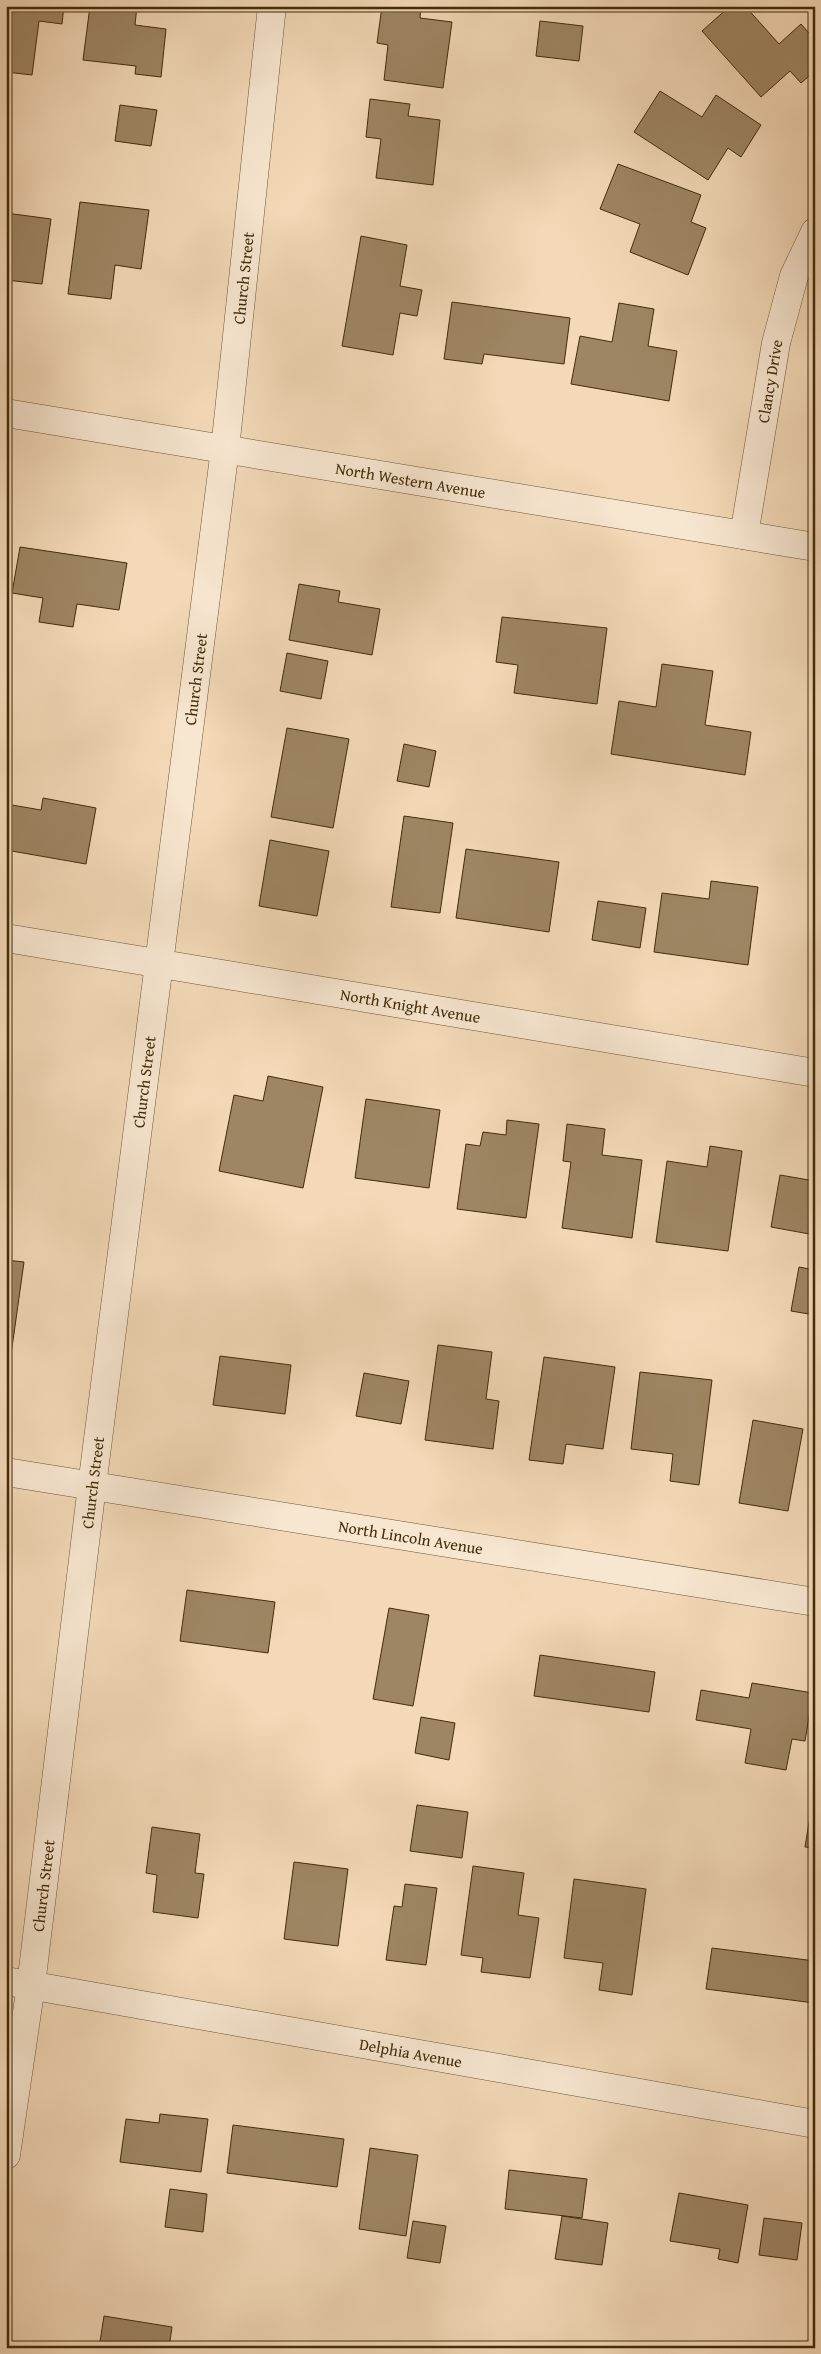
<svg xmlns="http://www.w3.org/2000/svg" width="821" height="2354" font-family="'Gentium Book Plus',serif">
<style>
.building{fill:#9e8664;stroke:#422c0a}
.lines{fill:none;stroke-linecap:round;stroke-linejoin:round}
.minor-casing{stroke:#6e5735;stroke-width:29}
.minor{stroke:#f7e6d0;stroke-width:28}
.labels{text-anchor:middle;stroke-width:4;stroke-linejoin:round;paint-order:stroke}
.street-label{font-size:16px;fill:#422c0a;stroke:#f7e6d0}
</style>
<rect width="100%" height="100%" fill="#f3d9b7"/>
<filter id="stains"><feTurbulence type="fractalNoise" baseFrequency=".004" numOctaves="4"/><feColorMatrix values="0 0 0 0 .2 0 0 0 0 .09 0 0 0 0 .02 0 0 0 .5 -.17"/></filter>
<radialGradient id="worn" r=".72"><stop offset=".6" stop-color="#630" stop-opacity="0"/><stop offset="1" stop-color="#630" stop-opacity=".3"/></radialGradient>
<!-- building -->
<g class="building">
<polygon points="6,6 64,6 62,24 39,21 32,75 6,72"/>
<polygon points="90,6 137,6 135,25 166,29 161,77 135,74 136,66 83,60"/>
<polygon points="382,6 421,6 420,18 452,22 443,88 384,80 388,45 377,43"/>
<polygon points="730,6 745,6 779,44 801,24 815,40 815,71 801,83 790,71 761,97 702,31"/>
<polygon points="540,21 583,26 579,61 536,56"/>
<polygon points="660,91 702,117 716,95 761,125 741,157 728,148 708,180 634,132"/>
<polygon points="370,99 410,104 408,116 440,120 433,185 376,178 381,139 366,137"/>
<polygon points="120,105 157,110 151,146 115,141"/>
<polygon points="618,164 701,195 691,222 706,228 688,275 630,252 640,224 600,209"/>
<polygon points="80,202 149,210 141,269 115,265 111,299 68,294"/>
<polygon points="6,213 51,219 42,284 6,280"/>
<polygon points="361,236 407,245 400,286 422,290 417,316 400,313 393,355 342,346"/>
<polygon points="452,302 570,318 564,364 484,354 482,364 444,359"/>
<polygon points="619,303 654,309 648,346 677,351 669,401 571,384 580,336 612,342"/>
<polygon points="20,547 127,563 119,610 77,604 73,627 39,622 43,598 12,593"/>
<polygon points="299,584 340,591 338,602 380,609 372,655 289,640"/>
<polygon points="502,617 607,628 597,704 514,693 518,665 496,662"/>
<polygon points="287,653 328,661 321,699 280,691"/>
<polygon points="662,664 713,671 705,725 751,732 745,775 611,754 619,701 656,707"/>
<polygon points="287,728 349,739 333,828 271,817"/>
<polygon points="404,744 436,751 429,787 397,781"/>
<polygon points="43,798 96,808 86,864 6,850 6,804 41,810"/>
<polygon points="404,816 453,823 440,913 391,907"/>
<polygon points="270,840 329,851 317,916 259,906"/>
<polygon points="466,849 559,862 549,932 456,918"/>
<polygon points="711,881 758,887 748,965 654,952 662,893 709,899"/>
<polygon points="598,901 646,908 640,948 592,940"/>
<polygon points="268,1076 323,1087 303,1188 219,1171 234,1095 263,1101"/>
<polygon points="366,1099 440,1110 429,1188 355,1178"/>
<polygon points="507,1120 539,1124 526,1218 457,1209 466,1144 480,1146 483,1132 506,1135"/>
<polygon points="567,1124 605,1129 602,1155 642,1160 632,1238 562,1228 571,1162 563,1161"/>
<polygon points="710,1146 742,1151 728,1251 656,1242 667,1161 707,1167"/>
<polygon points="780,1175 815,1181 815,1235 771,1227"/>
<polygon points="6,1260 24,1262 9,1369 6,1369"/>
<polygon points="799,1267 815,1270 815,1315 791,1311"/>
<polygon points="438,1345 492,1352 486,1399 499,1401 493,1449 425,1440"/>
<polygon points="220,1356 291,1365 285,1414 213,1405"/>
<polygon points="544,1357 615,1367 603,1449 566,1444 563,1464 529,1460"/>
<polygon points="640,1372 712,1380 699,1485 670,1481 673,1454 631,1449"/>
<polygon points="364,1373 409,1381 401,1424 356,1416"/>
<polygon points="753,1420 803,1429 788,1511 739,1503"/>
<polygon points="187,1590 275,1602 268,1653 180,1641"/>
<polygon points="389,1608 429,1615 413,1706 373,1699"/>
<polygon points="540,1655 655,1672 649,1712 534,1696"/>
<polygon points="752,1683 813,1693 805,1741 792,1739 786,1770 745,1763 751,1729 696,1720 701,1690 749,1698"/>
<polygon points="421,1717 455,1723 449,1760 415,1753"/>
<polygon points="417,1805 468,1812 462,1858 410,1851"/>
<polygon points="811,1810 815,1810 815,1848 805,1847"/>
<polygon points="152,1827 200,1834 195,1873 204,1874 198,1918 153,1912 157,1875 146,1873"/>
<polygon points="294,1862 348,1869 338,1946 284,1939"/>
<polygon points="473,1866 524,1873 518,1915 539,1918 530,1978 481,1972 483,1958 461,1955"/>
<polygon points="574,1879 646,1889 632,1995 599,1990 603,1963 564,1958"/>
<polygon points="405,1884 437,1888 426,1965 386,1960 394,1906 402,1907"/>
<polygon points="712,1948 815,1961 814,2003 706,1989"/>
<polygon points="160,2114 208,2119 201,2172 120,2162 126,2119 159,2123"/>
<polygon points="233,2125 344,2139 337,2187 227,2173"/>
<polygon points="370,2148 418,2155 406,2236 359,2229"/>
<polygon points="509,2170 587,2179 582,2218 505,2209"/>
<polygon points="170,2189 207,2194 203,2232 165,2227"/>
<polygon points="679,2193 748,2205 738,2263 718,2259 720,2249 670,2241"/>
<polygon points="562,2216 608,2223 602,2265 555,2259"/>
<polygon points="764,2218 802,2223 797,2260 759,2255"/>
<polygon points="413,2221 446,2226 440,2263 407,2258"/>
<polygon points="104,2316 172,2327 169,2348 99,2348"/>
</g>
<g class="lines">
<!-- minor casing -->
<g class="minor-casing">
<g id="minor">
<path id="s1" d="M6 413 815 547"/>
<path id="s2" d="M744 535 776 343 794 276 815 232"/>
<path id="s3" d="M6 938 815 1073"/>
<path id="s4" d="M6 1472 815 1602"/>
<path id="s5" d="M6 1981 815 2124"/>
<path id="s6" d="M6 2155 31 1985 92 1486 225 449 272 6"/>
</g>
</g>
<!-- minor -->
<use href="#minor" class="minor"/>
</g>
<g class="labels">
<!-- street labels -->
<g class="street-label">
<text dy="6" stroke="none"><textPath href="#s6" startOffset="1892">Church Street</textPath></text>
<text dy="6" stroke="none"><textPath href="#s2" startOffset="156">Clancy Drive</textPath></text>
<text dy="6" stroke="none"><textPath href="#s1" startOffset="410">North Western Avenue</textPath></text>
<text dy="6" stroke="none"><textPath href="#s6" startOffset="1488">Church Street</textPath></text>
<text dy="6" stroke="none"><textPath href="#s3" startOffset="410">North Knight Avenue</textPath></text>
<text dy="6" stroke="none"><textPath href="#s6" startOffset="1082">Church Street</textPath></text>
<text dy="6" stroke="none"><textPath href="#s6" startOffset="678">Church Street</textPath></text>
<text dy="6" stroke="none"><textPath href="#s4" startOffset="410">North Lincoln Avenue</textPath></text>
<text dy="6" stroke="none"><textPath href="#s6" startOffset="272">Church Street</textPath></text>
<text dy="6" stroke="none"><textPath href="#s5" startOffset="411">Delphia Avenue</textPath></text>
</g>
</g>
<!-- margin -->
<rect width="821" height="2354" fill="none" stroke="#f3d9b7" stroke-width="25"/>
<rect x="8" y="8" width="806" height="2339" fill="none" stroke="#422c0a" stroke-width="2.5"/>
<rect x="12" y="12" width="796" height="2329" fill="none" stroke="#422c0a"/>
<rect width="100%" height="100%" filter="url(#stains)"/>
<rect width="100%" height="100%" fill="url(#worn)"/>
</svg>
